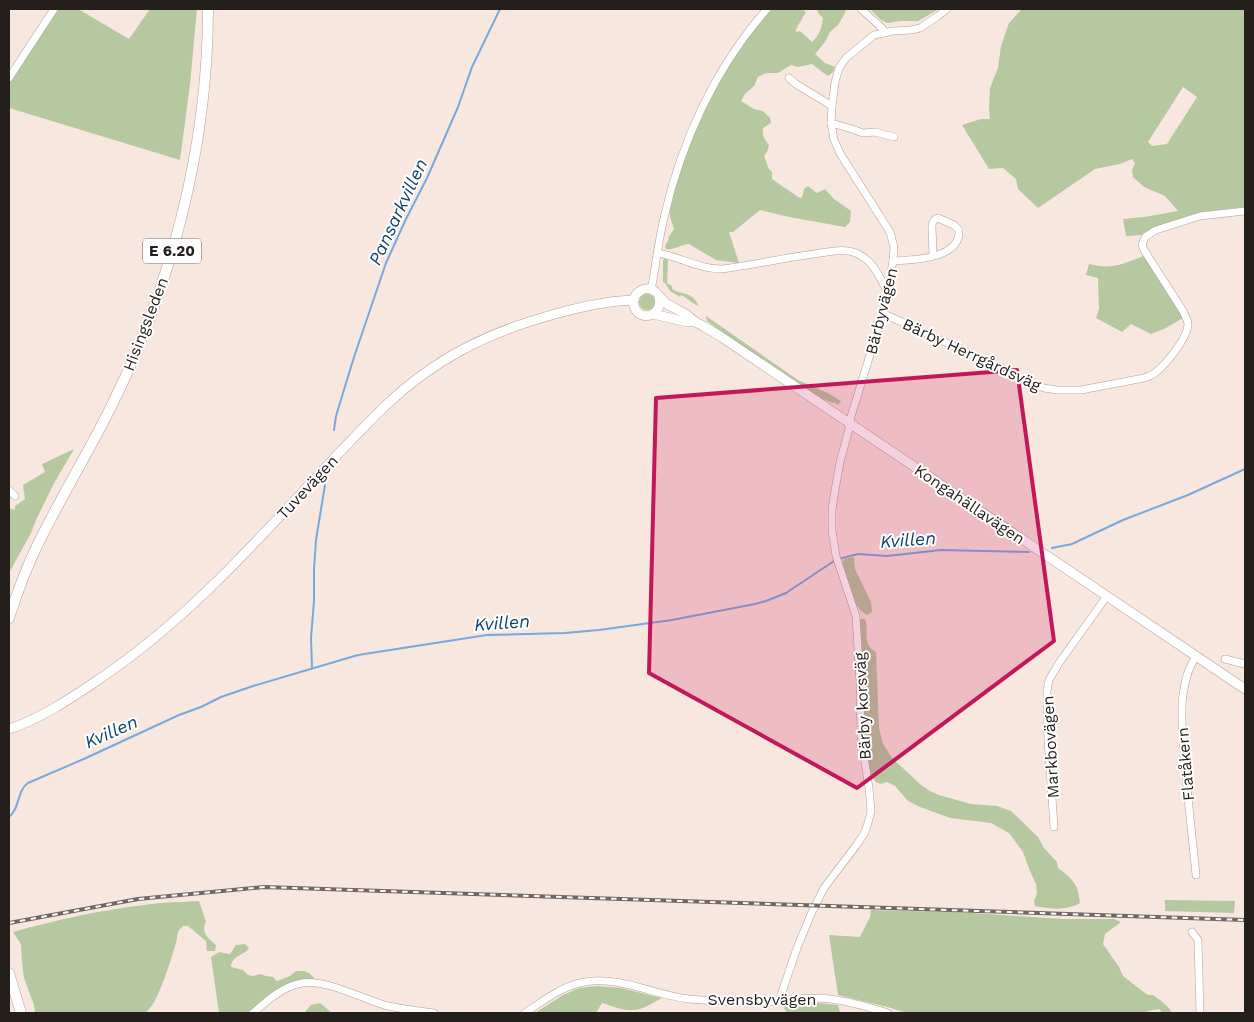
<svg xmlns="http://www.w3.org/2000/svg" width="1254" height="1022" font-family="'Work Sans',sans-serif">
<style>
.green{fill:#b5c8a0;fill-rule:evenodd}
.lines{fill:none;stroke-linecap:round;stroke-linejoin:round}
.stream{stroke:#78a9de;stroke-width:2}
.minor-casing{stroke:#b1a099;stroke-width:8}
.major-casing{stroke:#b1a099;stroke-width:10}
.highway-casing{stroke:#b1a099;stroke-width:11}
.minor{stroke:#fff;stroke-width:7}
.major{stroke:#fff;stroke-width:9}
.highway{stroke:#fff;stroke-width:10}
.rail-casing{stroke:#716762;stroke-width:4}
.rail{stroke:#fff;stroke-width:2;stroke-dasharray:5.5;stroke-linecap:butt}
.marked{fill:#c2185b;fill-opacity:0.2;stroke:#c2185b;stroke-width:4;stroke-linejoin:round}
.labels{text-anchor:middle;stroke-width:4;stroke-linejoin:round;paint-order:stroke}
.shield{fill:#fff;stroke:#666260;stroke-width:1}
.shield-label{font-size:15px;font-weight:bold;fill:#251f1c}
.street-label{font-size:16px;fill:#251f1c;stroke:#fff}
.water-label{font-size:18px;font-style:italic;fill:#114475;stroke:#fff}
</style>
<rect width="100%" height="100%" fill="#f8e7de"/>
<!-- green -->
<g class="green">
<polygon points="59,9 78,9 129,39 150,9 197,9 190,84 180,160 9,108 9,83"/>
<path d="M772 9 803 10 806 12 796 29V32L800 31 812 42C819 36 822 27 823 18L819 14 817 10 815 9H846L845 13 838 25 830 32 825 42 815 54 825 63 835 67 833 72 828 76 821 71 812 64 798 67 791 65 778 73H766L758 77 754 86 745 94 741 101 754 109 763 111 770 118 771 123 763 128C762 136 765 140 769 145L767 152 764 156 769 169 772 172V179L798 197 801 198 803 195 804 189 808 186 817 193 825 189 834 199 851 211 850 222 845 227 789 217 760 210 733 232H729L739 263 716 260 689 244C680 245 674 250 666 249L665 246 669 239 668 238 674 229C673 225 670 219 670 215 669 206 675 190 677 181 695 118 727 58 772 9Z"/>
<polygon points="870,9 939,9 918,21 900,21 887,23 881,20"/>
<path d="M1022 9H1245V207L1210 211 1188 216 1164 225 1144 235 1126 236 1123 219 1144 217 1178 211 1165 196 1144 187 1133 177 1132 170 1135 163 1132 159 1120 164 1095 169 1038 208 1018 189 1016 179 1003 168 989 169 962 125 981 119H990L989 108 990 88 998 68 1001 46 1009 23ZM1183 87 1197 97 1167 144 1152 146 1148 142Z"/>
<path d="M1144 256 1183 318 1164 329 1151 334 1131 324 1122 332 1096 318 1099 309 1098 278 1086 275 1089 264C1111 270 1123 264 1144 256Z"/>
<path d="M665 258H667L668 261 667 283 672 286V289C684 296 692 291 699 306 692 304 688 298 681 295L680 297 670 291 665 283 663 282V261Z"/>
<circle cx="647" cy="302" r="8"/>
<polygon points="706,316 798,380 828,393 841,401 838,405 834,402 833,403 815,396 734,341 707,321"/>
<polygon points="74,449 53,485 36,520 31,533 9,573 9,508 15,510 15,506 25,499 23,485 45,472 42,464"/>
<polygon points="854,557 855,569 871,602 872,612 867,615 861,611 856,604 842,562 845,559"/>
<path d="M860 619H865C870 632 861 644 876 652L879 728 883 744 892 758 921 785 930 791 939 795 971 804 997 806 1011 811 1038 837 1044 848 1057 862 1058 868C1073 879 1078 884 1080 903 1066 911 1050 909 1035 906L1034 901 1037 894 1036 884 1030 871 1023 852 1009 833 991 823 950 818 920 807 908 801 895 786 887 782 880 784 876 782 871 776 868 762 865 743 863 711V668Z"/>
<polygon points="1165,900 1235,901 1234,913 1165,911"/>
<path d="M199 901 206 922C200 932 209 939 216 945L215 951H207L206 941 188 926H183C176 932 178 935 176 943 171 959 158 1005 145 1013H85L84 1012 81 1013H35L34 1005 24 978 22 962 21 944 13 932C56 920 100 910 145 905 162 902 181 902 199 901Z"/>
<polygon points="871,910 955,912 1064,919 1114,919 1121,922 1105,934 1103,944 1119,967 1123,976 1141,990 1148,995 1153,995 1160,1000 1169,1008 1172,1013 1163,1013 1159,1009 1148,1011 1143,1013 906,1013 891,1008 838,995 829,935 860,937 870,917"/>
<path d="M245 944 249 948C244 956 232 955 231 967L243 970 248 975 253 976 260 974 266 976 273 977 277 981 290 976 296 971H304L309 973 316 980H311L259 1004 247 1013H219L211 957 219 952 230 954 236 945Z"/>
<path d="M597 986 621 988 662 998C654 1002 643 1010 633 1010 623 1011 612 1006 602 1003L596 1013H535L563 995 579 988Z"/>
<polygon points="320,1003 332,1013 304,1013 311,1005"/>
<polygon points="818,1003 838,1005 840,1013 787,1013 782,1004"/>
</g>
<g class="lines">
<!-- stream -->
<g class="stream">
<polyline points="334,430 336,416 354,357 386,263 406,219 427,178 458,107 472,67 500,9"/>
<polyline points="1052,548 1072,544 1123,520 1188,495 1245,469"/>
<polyline points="839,559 858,554 887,556 941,550 1029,552"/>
<polyline points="312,668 311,638 314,601 314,569 316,540 325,485"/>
<path d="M9 817C20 809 17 790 28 783L86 758 179 715 201 707 221 697 253 686 358 655 487 635 565 633 599 630 672 620 755 604 766 601 786 593 834 561"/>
</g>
<!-- minor casing -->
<g class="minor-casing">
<g id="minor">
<polyline points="861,9 883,29 884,33"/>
<polyline points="9,78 54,9"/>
<polyline points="789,78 796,84 832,106"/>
<polyline points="831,123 852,129 863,133 875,132 894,137"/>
<path d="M658 253C680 257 699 269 722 269 753 265 783 258 814 254 827 252 843 248 856 253 873 260 879 276 887 291"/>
<path d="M893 261C913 260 961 259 959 230L954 225 938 218C934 219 933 221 932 225L933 256"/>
<path d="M651 290C656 266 658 242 664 218 681 142 715 68 767 9"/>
<path d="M882 313 1006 370 1034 384 1044 388 1057 390H1081L1144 378C1148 377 1152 375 1155 373 1166 364 1187 339 1188 325 1188 320 1185 316 1183 311L1144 250 1142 245 1145 237 1156 230 1200 216 1245 211"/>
<polyline points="9,490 15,496"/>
<polyline points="1225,659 1245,664"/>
<polyline points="1054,827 1047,725 1047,691 1049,680 1059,663 1107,596"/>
<path d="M1196 875C1192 834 1187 793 1184 752 1183 734 1180 714 1183 695 1185 682 1188 666 1197 656"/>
<polyline points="1192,932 1198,940 1200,1013"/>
<polyline points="779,1001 797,948 811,914 824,888 855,847 864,834 868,823 871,811 869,788 861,737 860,681 856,616 836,556 832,530 832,511 834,496 840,462 849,429 849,423 885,306 893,261 894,247 890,232 841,155 834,140 831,123 832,106 835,82 839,68 846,58 874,35 893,31 911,30 920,28 938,16 947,9"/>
<path d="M253 1013C267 1001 283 986 302 983 325 979 361 998 384 1005 401 1009 417 1011 434 1013"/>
<path d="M525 1013C543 1001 563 985 585 982 621 976 654 995 689 999 714 1001 740 1003 765 1002 782 1001 800 998 818 998 842 999 866 1006 888 1013"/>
</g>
</g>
<!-- major casing -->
<g class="major-casing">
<g id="major">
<path d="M659 297C664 316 639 323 634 306 631 295 643 285 653 290 658 293 662 300 667 304 674 308 681 311 687 315 690 317 691 319 693 320 696 323 700 324 703 326 710 330 717 334 723 338L1245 689"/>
<polyline points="653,314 687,322 694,321"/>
<path d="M9 729C38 720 70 699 95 682 137 654 176 621 212 586 271 529 324 466 383 408 434 359 486 333 555 314 580 307 607 301 634 300"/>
</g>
</g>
<!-- highway casing -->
<g class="highway-casing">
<g id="highway">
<path d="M9 618C17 593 26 568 38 544 61 497 88 453 111 407 172 284 208 146 208 9"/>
<polyline points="9,973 21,1013"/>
</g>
</g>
<!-- minor -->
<use href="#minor" class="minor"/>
<!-- major -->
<use href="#major" class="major"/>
<!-- highway -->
<use href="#highway" class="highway"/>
<!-- rail casing -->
<g class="rail-casing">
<polyline id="rail" points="9,923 138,899 264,887 1245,920"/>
</g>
<!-- rail -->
<use href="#rail" class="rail"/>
</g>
<!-- marked area -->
<path class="marked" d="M1017 370 1054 641 857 788 649 673 656 398Z"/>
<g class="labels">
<!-- shield labels -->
<rect class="shield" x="143" y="238.5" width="58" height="25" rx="4"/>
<g class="shield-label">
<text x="172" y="256">E 6.20</text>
</g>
<!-- street labels -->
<g class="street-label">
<text transform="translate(881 311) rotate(-76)" y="6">Bärbyvägen</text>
<text transform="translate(145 324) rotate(-69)" y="6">Hisingsleden</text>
<text transform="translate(972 354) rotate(25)" y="6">Bärby Herrgårdsväg</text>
<text transform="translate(307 487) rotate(-47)" y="6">Tuvevägen</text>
<text transform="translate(970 504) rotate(34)" y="6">Kongahällavägen</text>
<text transform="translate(862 706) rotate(-93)" y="6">Bärby korsväg</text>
<text transform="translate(1050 747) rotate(-93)" y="6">Markbovägen</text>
<text transform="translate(1185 764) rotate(-95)" y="6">Flatåkern</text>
<text x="762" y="1005">Svensbyvägen</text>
</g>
<!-- water labels -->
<g class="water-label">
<text transform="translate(398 212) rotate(-65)" y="6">Pansarkvillen</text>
<text transform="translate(908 540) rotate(-4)" y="6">Kvillen</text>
<text transform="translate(502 623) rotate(-4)" y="6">Kvillen</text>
<text transform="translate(111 732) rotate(-24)" y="6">Kvillen</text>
</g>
</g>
<!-- border -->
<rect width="1254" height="1022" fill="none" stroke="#251f1c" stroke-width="20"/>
</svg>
